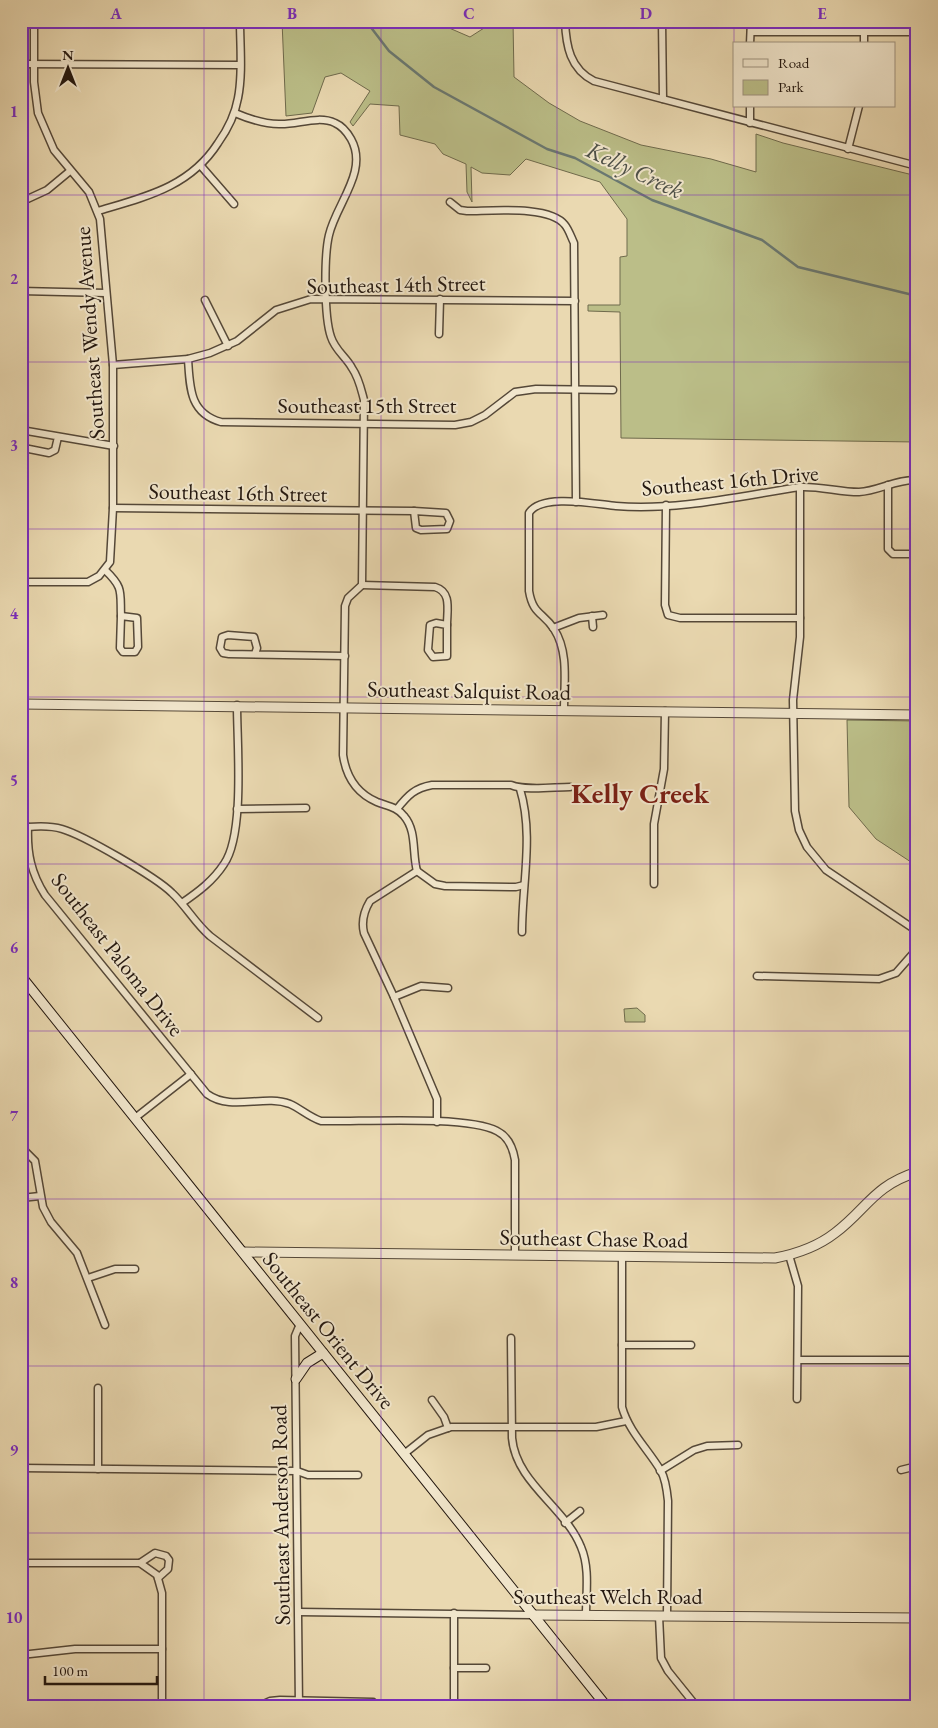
<svg xmlns="http://www.w3.org/2000/svg" width="938" height="1728" font-family="'EB Garamond',serif">
<style>
.green{fill:#bbbe88;stroke:#6f6a4c}
.lines{fill:none;stroke-linecap:round;stroke-linejoin:round}
.stream{stroke:#6a7871;stroke-width:2.5}
.minor-casing{stroke:#554838;stroke-width:9}
.tertiary-casing{stroke:#554838;stroke-width:11}
.secondary-casing{stroke:#23170f;stroke-width:11}
.minor{stroke:#f1e6cc;stroke-width:6}
.tertiary{stroke:#f1e6cc;stroke-width:9}
.secondary{stroke:#f1e6cc;stroke-width:9}
.grid{fill:none;stroke:#7b2cbf;stroke-width:1;stroke-opacity:0.55}
.labels{text-anchor:middle;stroke-width:4;stroke-linejoin:round;paint-order:stroke}
.street-label{font-size:22px;fill:#23170f;stroke:#f1e6cc}
.water-label{font-size:24px;font-style:italic;fill:#4d5048;stroke:#f1e6cc}
.district-label{font-size:28px;font-weight:bold;fill:#7a1f14;stroke:#f1e6cc}
.neatline{fill:none;stroke:#7b2cbf;stroke-width:2}
.grid-label{font-size:16px;text-anchor:middle;font-weight:bold;fill:#7b2cbf}
</style>
<rect width="100%" height="100%" fill="#ead9b1"/>
<filter id="stains"><feTurbulence type="fractalNoise" baseFrequency=".004" numOctaves="4"/><feColorMatrix values="0 0 0 0 .2 0 0 0 0 .09 0 0 0 0 .02 0 0 0 .5 -.17"/></filter>
<radialGradient id="worn" r=".72"><stop offset=".6" stop-color="#630" stop-opacity="0"/><stop offset="1" stop-color="#630" stop-opacity=".3"/></radialGradient>
<!-- green -->
<g class="green">
<polygon points="282,21 433,21 470,37 495,21 513,21 514,77 549,103 580,121 641,145 711,159 756,172 756,134 783,143 917,176 917,442 621,438 620,312 588,311 588,305 620,305 620,257 627,256 627,219 600,182 526,159 510,175 482,173 471,167 472,202 467,192 466,164 443,154 435,144 400,135 399,106 370,104 353,126 350,122 370,91 341,73 325,77 312,113 286,116"/>
<polygon points="847,720 917,721 917,866 876,839 849,807"/>
<polygon points="637,1008 645,1015 645,1022 625,1022 624,1009"/>
</g>
<g class="lines">
<!-- stream -->
<polyline class="stream" points="366,21 389,51 434,87 547,149 575,158 652,200 762,240 798,267 917,296"/>
<!-- minor casing -->
<g class="minor-casing">
<g id="minor">
<path d="M565 21C566 46 570 69 594 81L917 166"/>
<polyline points="662,21 663,99"/>
<polyline points="751,32 917,32"/>
<polyline points="750,44 751,21"/>
<polyline points="864,44 864,21"/>
<polyline points="21,64 240,65"/>
<path d="M235 113C249 119 264 124 279 124 297 125 318 115 335 123 342 126 347 132 351 139 369 171 336 204 329 235 324 256 324 317 331 337 335 350 346 357 352 368 359 378 361 389 364 400L362 585 348 598 345 606 343 755C346 776 356 793 377 802 387 806 397 807 404 816 417 831 412 853 417 871"/>
<polyline points="750,123 750,106"/>
<polyline points="848,149 859,106"/>
<polyline points="201,166 234,204"/>
<polyline points="21,202 47,190 70,171"/>
<path d="M450 202 460 210 467 211C491 211 550 205 565 225 569 230 571 237 574 243L576 502"/>
<path d="M98 211C145 197 190 187 218 143 228 129 235 115 238 98 243 73 240 46 240 21"/>
<polyline points="21,291 106,293"/>
<polyline points="205,300 228,346"/>
<polyline points="439,334 440,299"/>
<path d="M188 359C190 387 189 413 221 422L455 425 471 422 485 415 515 392 536 389 613 390"/>
<polyline points="113,365 188,359 210,353 237,341 276,310 311,299 575,301"/>
<polyline points="58,437 55,450 49,453 24,448 21,443 23,433 27,431 114,446"/>
<polyline points="888,485 888,549 893,554 917,554"/>
<polyline points="800,487 800,637 793,700 795,811 799,830 807,847 826,870 917,931"/>
<polyline points="666,505 665,605 668,615 680,618 800,618"/>
<polyline points="113,508 414,511"/>
<polygon points="414,511 446,513 450,521 447,529 421,530 416,528"/>
<path d="M105 570C124 588 120 592 121 616"/>
<polyline points="21,582 88,582 99,576 110,562 113,508 113,365 100,219 89,192 54,150 38,113 34,82 34,21"/>
<path d="M362 585 435 587C452 592 447 610 447 625"/>
<polygon points="121,616 137,618 138,647 135,652 123,652 120,648"/>
<polyline points="592,616 593,627"/>
<polygon points="436,623 447,625 447,656 433,657 428,650 430,625"/>
<polyline points="553,628 579,618 603,615"/>
<polyline points="255,654 257,648 254,637 228,635 222,637 220,648 223,653 229,654 345,656"/>
<path d="M564 710C564 683 569 652 554 629 543 612 533 615 529 591V513C541 493 595 504 616 506 677 511 740 496 800 487 820 486 839 492 859 492 879 491 896 479 917 480"/>
<path d="M520 789C534 835 522 884 522 932"/>
<polyline points="237,809 306,808"/>
<path d="M397 809C408 795 415 788 432 785H511C525 791 554 787 570 787"/>
<path d="M21 826 28 827C27 853 31 873 45 895L207 1094C232 1112 263 1094 290 1104 301 1109 309 1117 321 1121 360 1122 467 1115 497 1131 509 1137 513 1148 515 1160V1255"/>
<path d="M28 827C39 826 52 826 62 829 83 835 156 877 172 893 186 906 195 923 210 936L318 1018"/>
<path d="M417 871 370 901C364 911 361 921 364 933L394 997 437 1099V1122"/>
<polyline points="417,871 435,884 445,886 516,887 524,885"/>
<polyline points="654,884 654,824 664,769 665,711"/>
<path d="M182 903C198 892 213 881 224 864 245 834 237 744 237 705"/>
<polyline points="757,976 879,979 896,973 917,949"/>
<polyline points="394,997 421,986 448,988"/>
<polyline points="135,1118 191,1074"/>
<polyline points="21,1147 35,1161 43,1207 51,1222 77,1253 105,1325"/>
<polyline points="21,1198 40,1196"/>
<polyline points="789,1255 798,1286 797,1399"/>
<path d="M622 1257V1407C629 1432 648 1449 661 1471 666 1480 667 1491 668 1501L667 1616"/>
<polyline points="88,1278 115,1269 135,1269"/>
<path d="M511 1338 512 1438C516 1483 565 1507 581 1547 590 1568 586 1593 586 1615"/>
<polyline points="622,1345 691,1345"/>
<polyline points="798,1360 917,1360"/>
<polyline points="432,1400 444,1417 448,1428"/>
<polyline points="404,1454 428,1435 451,1427 596,1427 626,1421"/>
<polyline points="21,1468 297,1471 308,1475 358,1475"/>
<polyline points="98,1469 98,1388"/>
<polyline points="901,1470 917,1466"/>
<polyline points="660,1471 694,1450 707,1446 738,1445"/>
<polyline points="565,1523 580,1511"/>
<polyline points="21,1563 140,1563 157,1575 162,1593 162,1707"/>
<polyline points="140,1563 155,1553 166,1556 169,1560 168,1569 158,1578"/>
<polyline points="299,1612 533,1615"/>
<polyline points="454,1613 454,1707"/>
<polyline points="659,1616 661,1658 668,1671 697,1707"/>
<polyline points="21,1655 75,1649 162,1649"/>
<polyline points="454,1668 486,1668"/>
<polyline points="257,1707 270,1701 280,1700 373,1702"/>
<polyline points="299,1707 295,1336 300,1324"/>
</g>
</g>
<!-- tertiary casing -->
<g class="tertiary-casing">
<g id="tertiary">
<polyline points="21,704 917,715"/>
<path d="M243 1252 775 1258C796 1254 817 1247 835 1233 867 1209 873 1186 917 1172"/>
<polyline points="533,1615 917,1618"/>
</g>
</g>
<!-- secondary casing -->
<g class="secondary-casing">
<g id="secondary">
<polyline points="21,976 607,1707"/>
<polyline points="296,1379 307,1363 323,1353"/>
</g>
</g>
<!-- minor -->
<use href="#minor" class="minor"/>
<!-- tertiary -->
<use href="#tertiary" class="tertiary"/>
<!-- secondary -->
<use href="#secondary" class="secondary"/>
</g>
<!-- grid -->
<path class="grid" d="M204 21V1707M381 21V1707M557 21V1707M734 21V1707M21 195H917M21 362H917M21 529H917M21 697H917M21 864H917M21 1031H917M21 1199H917M21 1366H917M21 1533H917"/>
<g class="labels">
<!-- street labels -->
<g class="street-label">
<text transform="translate(396 284) rotate(-1)" y="8">Southeast 14th Street</text>
<text transform="translate(89 333) rotate(-94)" y="8">Southeast Wendy Avenue</text>
<text x="367" y="413">Southeast 15th Street</text>
<text transform="translate(730 480) rotate(-5)" y="8">Southeast 16th Drive</text>
<text transform="translate(238 492) rotate(1)" y="8">Southeast 16th Street</text>
<text transform="translate(469 690) rotate(1)" y="8">Southeast Salquist Road</text>
<text transform="translate(118 954) rotate(52)" y="8">Southeast Paloma Drive</text>
<text transform="translate(594 1238) rotate(1)" y="8">Southeast Chase Road</text>
<text transform="translate(329 1330) rotate(51)" y="8">Southeast Orient Drive</text>
<text transform="translate(280 1515) rotate(-91)" y="8">Southeast Anderson Road</text>
<text x="608" y="1604">Southeast Welch Road</text>
</g>
<!-- water labels -->
<g class="water-label">
<text transform="translate(635 170) rotate(25)" y="8">Kelly Creek</text>
</g>
<!-- district labels -->
<g class="district-label">
<text x="640" y="803">Kelly Creek</text>
</g>
</g>
<!-- margin -->
<rect width="938" height="1728" fill="none" stroke="#ead9b1" stroke-width="55"/>
<!-- legend -->
<rect x="733" y="42" width="162" height="65" fill="#f1e6cc" stroke="#9f9380"/>
<rect x="743" y="59" width="25" height="8" fill="#f1e6cc" stroke="#9f9380"/>
<text x="778" y="68" font-size="15" fill="#23170f">Road</text>
<rect x="743" y="80" width="25" height="15" fill="#bbbe88" stroke="#9f9380"/>
<text x="778" y="92" font-size="15" fill="#23170f">Park</text>
<!-- north arrow -->
<g transform="translate(68 68)" stroke="#f1e6cc" stroke-width="4" paint-order="stroke">
<path d="M0-4L9 19L0 12L-9 19Z" fill="#23170f"/>
<text y="-8" font-size="14" font-weight="bold" text-anchor="middle" fill="#23170f">N</text>
</g>
<!-- scale -->
<path d="M45 1676v8h112v-8" fill="none" stroke="#23170f" stroke-width="2.5"/>
<text x="52" y="1676" font-size="15" fill="#23170f" stroke="#f1e6cc" stroke-width="4" paint-order="stroke">100 m</text>
<rect x="28" y="28" width="882" height="1672" class="neatline"/>
<g class="grid-label">
<text x="116" y="19">A</text>
<text x="292" y="19">B</text>
<text x="469" y="19">C</text>
<text x="646" y="19">D</text>
<text x="822" y="19">E</text>
<text x="14" y="117">1</text>
<text x="14" y="284">2</text>
<text x="14" y="451">3</text>
<text x="14" y="619">4</text>
<text x="14" y="786">5</text>
<text x="14" y="953">6</text>
<text x="14" y="1121">7</text>
<text x="14" y="1288">8</text>
<text x="14" y="1455">9</text>
<text x="14" y="1623">10</text>
</g>
<rect width="100%" height="100%" filter="url(#stains)"/>
<rect width="100%" height="100%" fill="url(#worn)"/>
</svg>
